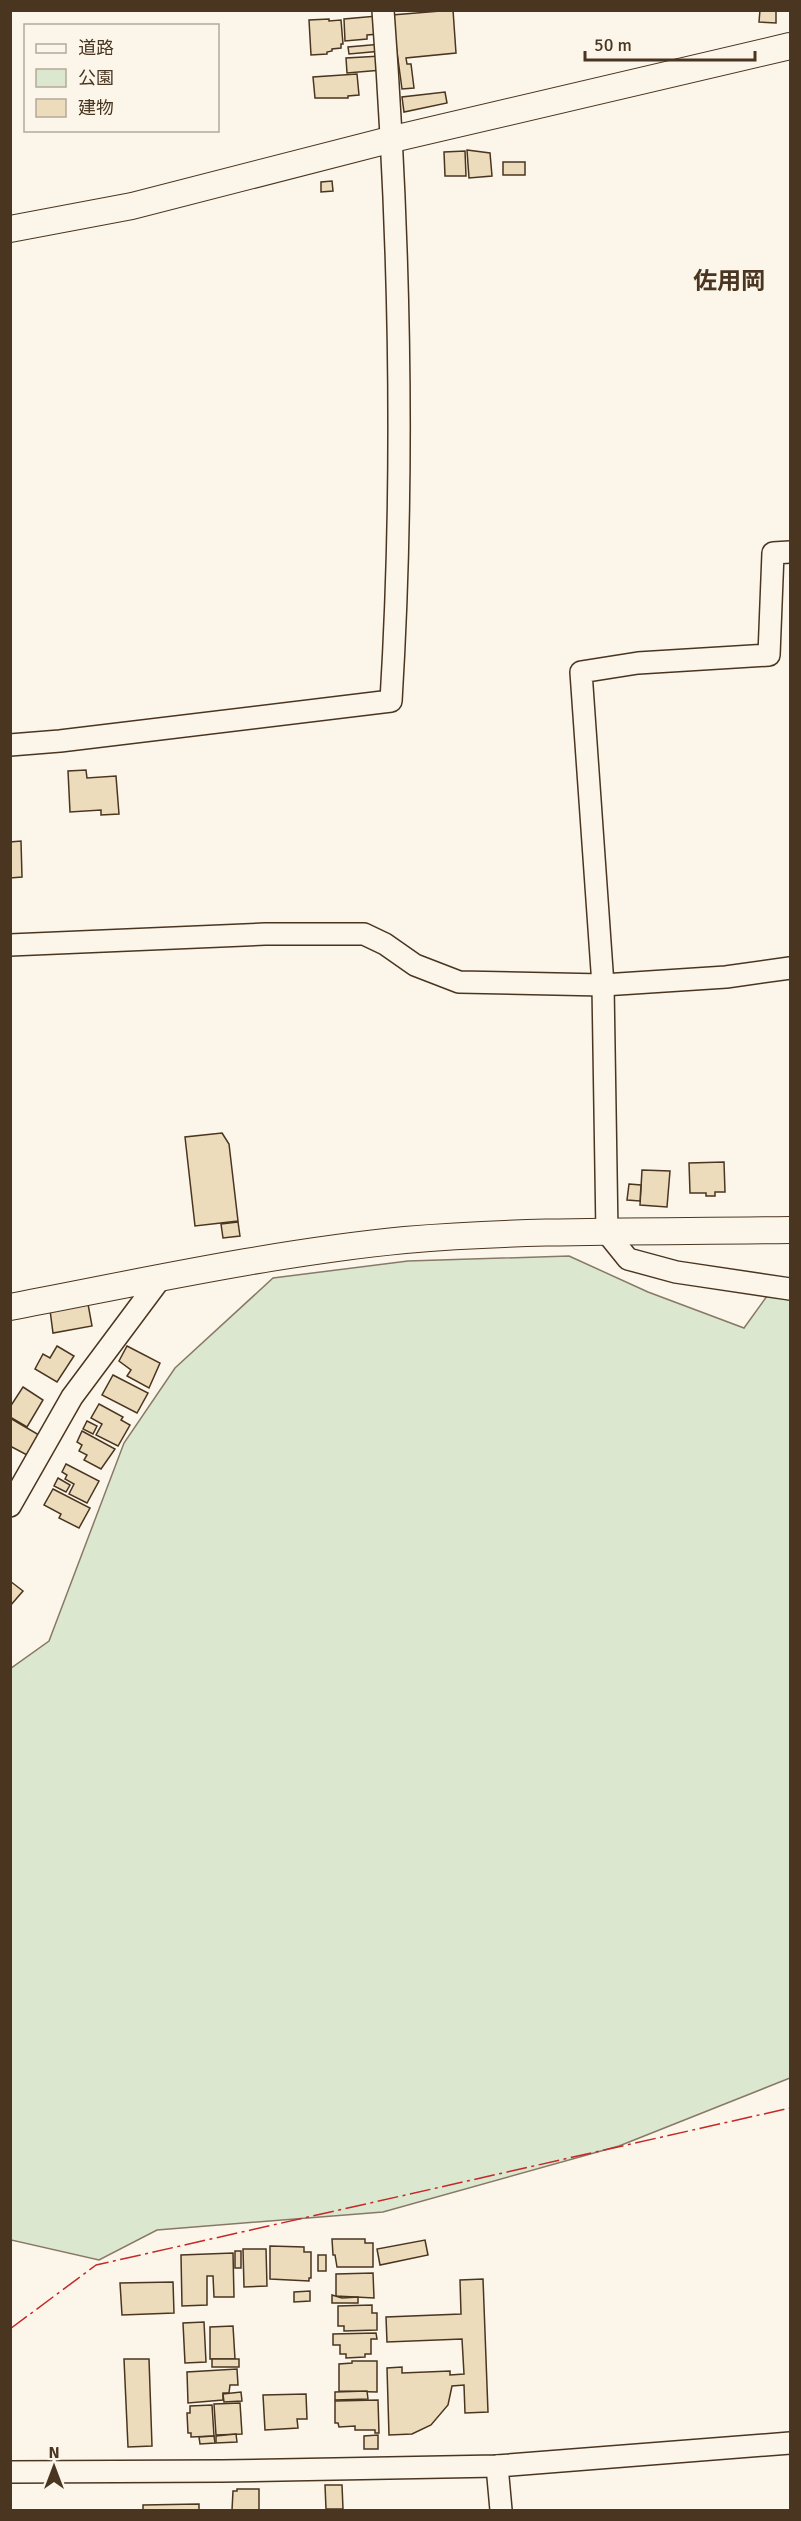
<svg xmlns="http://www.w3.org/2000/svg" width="801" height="2521" font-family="Signika,'Noto Sans JP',sans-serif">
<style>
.green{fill:#dce7d0;stroke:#887966;stroke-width:1.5}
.building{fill:#ecdcbc;stroke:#4a3520;stroke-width:1.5}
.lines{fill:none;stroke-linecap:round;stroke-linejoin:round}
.minor-casing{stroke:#4a3520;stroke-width:24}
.tertiary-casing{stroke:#4a3520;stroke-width:28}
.minor{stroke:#fbf6e9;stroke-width:21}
.tertiary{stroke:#fbf6e9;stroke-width:26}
.power{stroke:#c62828;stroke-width:1.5;stroke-dasharray:21 4.5 3 4.5;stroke-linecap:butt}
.labels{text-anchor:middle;stroke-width:4.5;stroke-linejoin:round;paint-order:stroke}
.quarter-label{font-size:24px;font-weight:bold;fill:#4a3520;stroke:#fbf6e9}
</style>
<rect width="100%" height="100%" fill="#fbf6e9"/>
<!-- green -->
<polygon class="green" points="569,1256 648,1292 744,1328 767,1296 790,1300 790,2078 619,2146 383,2212 157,2230 99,2260 11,2240 10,1669 49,1641 124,1443 175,1368 273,1278 408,1261"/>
<!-- building -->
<g class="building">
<polygon points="453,10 456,53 406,58 407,64 411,64 414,88 402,89 392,15"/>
<polygon points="760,10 776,10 776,23 759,22"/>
<polygon points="377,16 379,34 367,35 367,39 345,41 344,19"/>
<polygon points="329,19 329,21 341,20 343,44 341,44 341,48 332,49 332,51 327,52 327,54 311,55 309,20"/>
<polygon points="382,44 382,51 349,54 348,47"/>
<polygon points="381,56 382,70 347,73 346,58"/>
<polygon points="357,74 359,95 348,96 348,98 315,98 313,77"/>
<polygon points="445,92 447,103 404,112 402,97"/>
<polygon points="467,150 490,153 492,176 469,178"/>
<polygon points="465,151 466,176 445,176 444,152"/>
<rect x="503" y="162" width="22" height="13"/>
<polygon points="332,181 333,191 321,192 321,182"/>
<polygon points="86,770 87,778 116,776 119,814 101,815 101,810 70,812 68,771"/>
<polygon points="21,841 22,877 10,878 10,842"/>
<polygon points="222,1133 229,1144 238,1221 195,1226 185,1137"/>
<polygon points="724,1162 725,1192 715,1192 715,1196 706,1196 706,1193 690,1193 689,1163"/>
<polygon points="642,1170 670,1171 667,1207 640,1205"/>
<polygon points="629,1184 641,1185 640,1201 627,1200"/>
<polygon points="238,1222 240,1236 223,1238 221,1224"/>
<polygon points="88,1304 92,1326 53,1333 50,1310"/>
<polygon points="57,1346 74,1356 57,1382 35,1369 43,1354 50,1358"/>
<polygon points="127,1346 160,1363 149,1388 127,1376 131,1370 119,1361"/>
<polygon points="113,1375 148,1393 137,1413 102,1395"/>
<polygon points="23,1387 43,1400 27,1427 10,1417 10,1407"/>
<polygon points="99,1404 123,1417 121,1420 130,1425 118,1446 96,1435 102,1424 91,1418"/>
<polygon points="10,1418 39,1435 27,1455 10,1446"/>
<polygon points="87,1421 97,1426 93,1434 83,1429"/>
<polygon points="82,1431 115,1449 101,1469 84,1460 87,1455 79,1451 82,1445 77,1442"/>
<polygon points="66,1464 99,1481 87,1503 69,1494 74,1484 65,1479 67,1475 62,1472"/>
<polygon points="58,1478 70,1485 66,1492 54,1486"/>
<polygon points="53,1489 90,1508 79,1528 59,1518 61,1514 44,1505"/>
<polygon points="10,1581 23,1591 10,1606"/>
<polygon points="332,2239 365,2239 365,2243 373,2243 373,2267 337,2267 335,2255 333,2255"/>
<polygon points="425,2240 428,2255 380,2265 377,2249"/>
<polygon points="270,2246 304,2247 304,2252 311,2252 311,2278 309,2278 309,2281 270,2279"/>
<polygon points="243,2249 266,2249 267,2286 244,2287"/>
<rect x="235" y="2251" width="6" height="17"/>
<polygon points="233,2253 234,2297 214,2297 213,2276 207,2276 207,2305 182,2306 181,2255"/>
<rect x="318" y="2255" width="8" height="16"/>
<polygon points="373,2273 374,2298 336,2296 336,2274"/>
<polygon points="483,2279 488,2412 465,2413 464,2385 452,2386 448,2405 431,2425 412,2434 389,2435 387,2368 402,2367 402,2373 450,2371 450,2375 464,2374 462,2339 387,2342 386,2317 461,2314 460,2280"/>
<polygon points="173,2282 174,2313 122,2315 120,2283"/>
<polygon points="310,2291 310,2301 294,2302 294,2292"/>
<polygon points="332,2295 342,2298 358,2297 358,2303 332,2303"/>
<polygon points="372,2305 372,2313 377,2313 377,2330 344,2331 344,2326 338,2326 338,2306"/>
<polygon points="204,2322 206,2362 185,2363 183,2323"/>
<polygon points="233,2326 235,2359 210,2359 210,2327"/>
<polygon points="376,2333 377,2339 371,2339 371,2354 365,2354 365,2357 346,2358 346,2354 340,2354 340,2345 333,2345 333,2334"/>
<polygon points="124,2359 149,2359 152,2446 128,2447"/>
<rect x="212" y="2359" width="27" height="8"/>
<polygon points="352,2361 377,2361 377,2392 339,2391 339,2364 352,2363"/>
<polygon points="237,2369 238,2385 230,2385 229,2393 223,2393 223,2400 188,2403 187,2372"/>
<polygon points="367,2391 368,2399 335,2400 335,2392"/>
<polygon points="241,2392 242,2401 224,2402 223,2394"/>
<polygon points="306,2394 307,2419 297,2419 298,2428 265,2430 263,2395"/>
<polygon points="378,2400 379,2433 375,2433 375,2430 355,2430 355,2426 339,2427 338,2423 335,2423 335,2401"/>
<polygon points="240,2403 242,2434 216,2435 214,2404"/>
<polygon points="212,2405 214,2436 191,2437 191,2433 188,2433 187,2413 190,2413 190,2406"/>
<polygon points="236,2434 237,2442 216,2443 216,2436"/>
<polygon points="378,2435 378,2449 364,2449 364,2436"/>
<polygon points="214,2436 215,2443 200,2444 199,2437"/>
<polygon points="325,2485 342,2485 343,2509 326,2509"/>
<polygon points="237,2489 259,2489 259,2510 232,2510 233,2491 237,2491"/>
<polygon points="199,2504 199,2510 143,2510 143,2505"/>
</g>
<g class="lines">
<!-- minor casing -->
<g class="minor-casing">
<g id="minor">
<polyline points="790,552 773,553 769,655 638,663 581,672 603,985 607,1233 628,1259 676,1272 790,1289"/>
<path d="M10 745 60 741 391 701C405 471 400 240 383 10"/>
<polyline points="10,945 265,934 364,934 385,944 415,965 459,982 603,985 726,977 790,968"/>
<polyline points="10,1506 72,1397 160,1279"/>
<polyline points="497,2466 501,2510"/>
<polyline points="10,2472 222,2471 497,2466 790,2443"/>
</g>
</g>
<!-- tertiary casing -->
<g class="tertiary-casing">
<g id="tertiary">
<polyline points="10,229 132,206 393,139 790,46"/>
<path d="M10 1307C141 1282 272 1253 405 1240 532 1229 662 1232 790 1230"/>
</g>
</g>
<!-- minor -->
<use href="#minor" class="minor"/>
<!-- tertiary -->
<use href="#tertiary" class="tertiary"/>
<!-- power -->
<polyline class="power" points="10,2329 96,2265 790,2108"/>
</g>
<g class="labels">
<!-- quarter labels -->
<g class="quarter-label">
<text x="729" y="289">佐用岡</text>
</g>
</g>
<!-- border -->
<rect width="801" height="2521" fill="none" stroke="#4a3520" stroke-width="24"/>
<!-- legend -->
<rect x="24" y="24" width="195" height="108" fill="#fbf6e9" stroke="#b4a999" stroke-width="1.5"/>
<rect x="36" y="44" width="30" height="9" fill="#fbf6e9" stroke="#b4a999" stroke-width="1.5"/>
<text x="78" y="54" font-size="18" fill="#4a3520">道路</text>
<rect x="36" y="69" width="30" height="18" fill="#dce7d0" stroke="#b4a999" stroke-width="1.5"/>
<text x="78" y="84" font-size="18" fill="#4a3520">公園</text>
<rect x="36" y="99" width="30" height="18" fill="#ecdcbc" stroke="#b4a999" stroke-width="1.5"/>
<text x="78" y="114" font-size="18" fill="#4a3520">建物</text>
<!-- north arrow -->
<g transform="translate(54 2467)" stroke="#fbf6e9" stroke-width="4.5" paint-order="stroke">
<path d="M0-4.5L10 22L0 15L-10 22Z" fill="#4a3520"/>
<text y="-9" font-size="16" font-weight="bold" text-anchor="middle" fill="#4a3520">N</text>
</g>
<!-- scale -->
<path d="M585 51v9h170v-9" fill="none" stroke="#4a3520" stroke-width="3"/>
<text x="594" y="51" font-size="18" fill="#4a3520" stroke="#fbf6e9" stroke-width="4.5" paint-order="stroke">50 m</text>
</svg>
